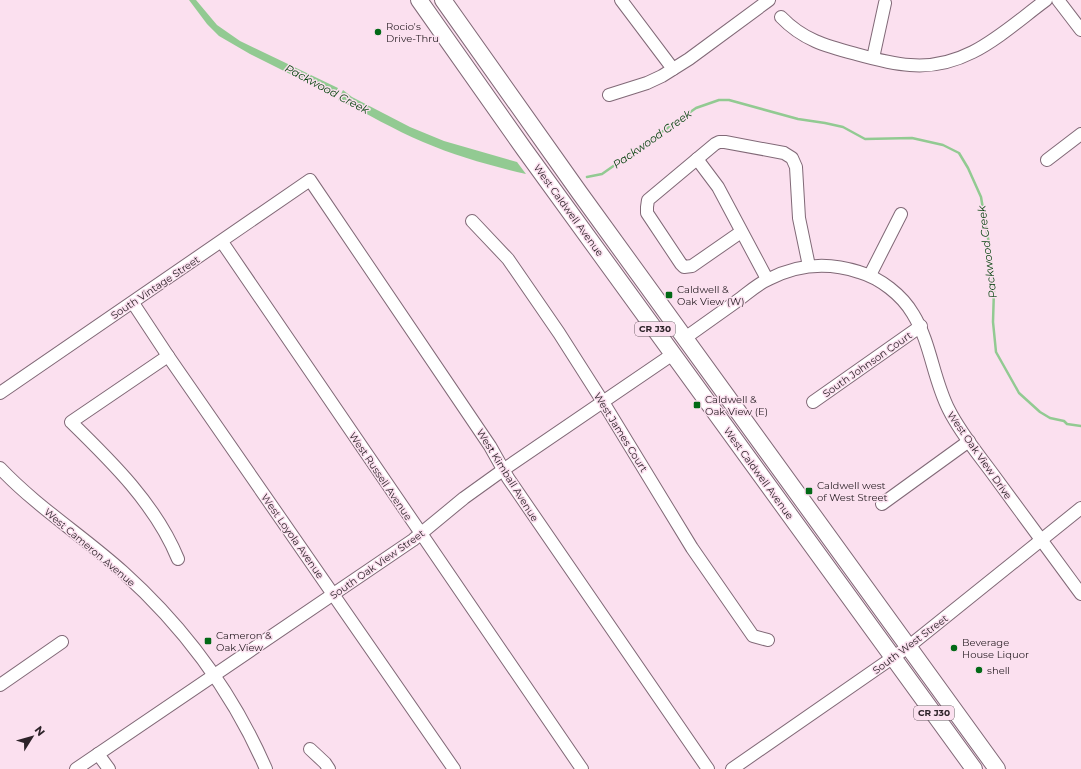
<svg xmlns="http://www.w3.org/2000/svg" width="1081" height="769" font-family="Montserrat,sans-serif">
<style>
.water{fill:#92ca92}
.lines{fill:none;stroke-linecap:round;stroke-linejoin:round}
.stream{stroke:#92ca92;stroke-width:2.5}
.minor-casing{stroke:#816977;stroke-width:14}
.major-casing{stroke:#816977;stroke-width:18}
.minor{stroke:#fff;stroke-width:12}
.major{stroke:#fff;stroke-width:16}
.poi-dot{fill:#026916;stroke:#fbe0ef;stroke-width:1.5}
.labels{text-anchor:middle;stroke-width:3;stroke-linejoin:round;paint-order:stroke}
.shield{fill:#fbe0ef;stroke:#6b5c64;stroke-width:1}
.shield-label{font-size:9px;font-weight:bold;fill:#2d2329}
.poi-label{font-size:10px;fill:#2d2329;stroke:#fbe0ef;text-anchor:start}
.street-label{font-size:10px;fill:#2d2329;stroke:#fbe0ef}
.water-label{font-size:11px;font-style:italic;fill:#003f09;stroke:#fbe0ef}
</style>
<rect width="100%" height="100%" fill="#fbe0ef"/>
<!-- water -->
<g class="water">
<polygon points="189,0 196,0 217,25 240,41 338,88 334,96 250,54 219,36 207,24"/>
<path d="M343 90 352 97 410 127 444 141 517 162 526 174C491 166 456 156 423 142 394 130 367 113 338 100Z"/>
</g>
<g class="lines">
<!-- stream -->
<polyline class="stream" points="587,177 602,174 696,108 719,100 729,100 798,119 825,123 843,127 865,139 912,138 943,145 959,153 968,168 981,197 989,244 994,289 993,322 996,352 1019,393 1040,412 1050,418 1064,421 1067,424 1081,426"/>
<!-- minor casing -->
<g class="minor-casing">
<g id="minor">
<polyline points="621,0 673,69"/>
<polyline points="1058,0 1081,30"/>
<path d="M781 17C803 40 826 46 856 54 874 59 892 64 910 65 967 70 1004 31 1046 0"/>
<polyline points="873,58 885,3"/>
<polyline points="609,95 647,83 662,76 689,59 769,0"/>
<polyline points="697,159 718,187 767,279"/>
<polyline points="1047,160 1081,134"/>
<polyline points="472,221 508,259 559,333 603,402 692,548 753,636 768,640"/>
<polyline points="741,232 692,266 684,267 681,264 647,213 647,207 648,200 715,144 719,142 725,142 784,153 792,158 796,167 799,218 809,266"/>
<polyline points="222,242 582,769"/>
<polyline points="870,275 901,214"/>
<polyline points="133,303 168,356 454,769"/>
<path d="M685 338C702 326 719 314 737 301 747 294 757 284 769 279 798 264 829 262 859 272 880 278 902 295 913 314 931 343 933 379 949 410 961 434 979 455 995 477 1024 516 1052 555 1081 594"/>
<path d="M168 356 71 422C112 462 156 505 178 559"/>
<polyline points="0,393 310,180 490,446 508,478 708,769"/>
<polyline points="813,402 921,326"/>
<path d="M0 468C37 507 83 536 123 572 184 627 233 693 266 769"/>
<polyline points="882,504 969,441"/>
<polyline points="0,685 62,642"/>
<polyline points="310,749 325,763 329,769"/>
<polyline points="98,754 109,769"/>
<polyline points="76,769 413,540 464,498 503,470 673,354"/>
<polyline points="732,769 908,647 1081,508"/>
</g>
</g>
<!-- major casing -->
<g class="major-casing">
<g id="major">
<polyline points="419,0 524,149 974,769"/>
<polyline points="443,0 579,192 997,769"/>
</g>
</g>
<!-- minor -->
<use href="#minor" class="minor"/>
<!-- major -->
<use href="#major" class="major"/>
</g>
<!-- markers -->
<g class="poi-dot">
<circle cx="378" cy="32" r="4"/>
<rect x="665" y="291" width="8" height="8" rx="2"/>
<rect x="693" y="401" width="8" height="8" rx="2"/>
<rect x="805" y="487" width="8" height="8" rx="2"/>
<rect x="204" y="637" width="8" height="8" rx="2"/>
<circle cx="954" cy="648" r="4"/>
<circle cx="979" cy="670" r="4"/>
</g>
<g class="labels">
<!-- shield labels -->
<g class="shield">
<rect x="635" y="322" width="40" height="14" rx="3"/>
<rect x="914" y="706" width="40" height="14" rx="3"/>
</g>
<g class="shield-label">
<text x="655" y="332">CR J30</text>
<text x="934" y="716">CR J30</text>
</g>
<!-- poi labels -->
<g class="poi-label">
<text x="386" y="30">Rocio's<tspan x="386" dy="12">Drive-Thru</tspan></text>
<text x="677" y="293">Caldwell &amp;<tspan x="677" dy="12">Oak View (W)</tspan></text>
<text x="705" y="403">Caldwell &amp;<tspan x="705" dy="12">Oak View (E)</tspan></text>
<text x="817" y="489">Caldwell west<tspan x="817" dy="12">of West Street</tspan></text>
<text x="216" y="639">Cameron &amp;<tspan x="216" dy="12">Oak View</tspan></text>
<text x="962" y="646">Beverage<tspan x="962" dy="12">House Liquor</tspan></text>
<text x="987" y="674">shell</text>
</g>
<!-- street labels -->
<g class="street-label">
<text transform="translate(569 210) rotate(54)" y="4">West Caldwell Avenue</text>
<text transform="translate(155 287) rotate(-34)" y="4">South Vintage Street</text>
<text transform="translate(867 364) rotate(-35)" y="4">South Johnson Court</text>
<text transform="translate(621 432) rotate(58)" y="4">West James Court</text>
<text transform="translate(980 455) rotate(55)" y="4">West Oak View Drive</text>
<text transform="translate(759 473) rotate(54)" y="4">West Caldwell Avenue</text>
<text transform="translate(508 475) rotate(58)" y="4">West Kimball Avenue</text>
<text transform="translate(381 476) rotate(56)" y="4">West Russell Avenue</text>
<text transform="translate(293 536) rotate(55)" y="4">West Loyola Avenue</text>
<text transform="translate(90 547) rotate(40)" y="4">West Cameron Avenue</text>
<text transform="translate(377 564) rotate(-35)" y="4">South Oak View Street</text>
<text transform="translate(910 644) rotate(-37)" y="4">South West Street</text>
</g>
<!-- water labels -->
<g class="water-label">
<text transform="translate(327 89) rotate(28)" y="4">Packwood Creek</text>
<text transform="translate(652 139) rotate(-35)" y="4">Packwood Creek</text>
<text transform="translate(987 252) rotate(-97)" y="4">Packwood Creek</text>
</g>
</g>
<!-- north arrow -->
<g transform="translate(32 737) rotate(53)" stroke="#fbe0ef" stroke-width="3" paint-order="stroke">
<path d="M0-3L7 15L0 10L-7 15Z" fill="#2d2329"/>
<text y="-6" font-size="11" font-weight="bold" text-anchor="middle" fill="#2d2329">N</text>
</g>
</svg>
